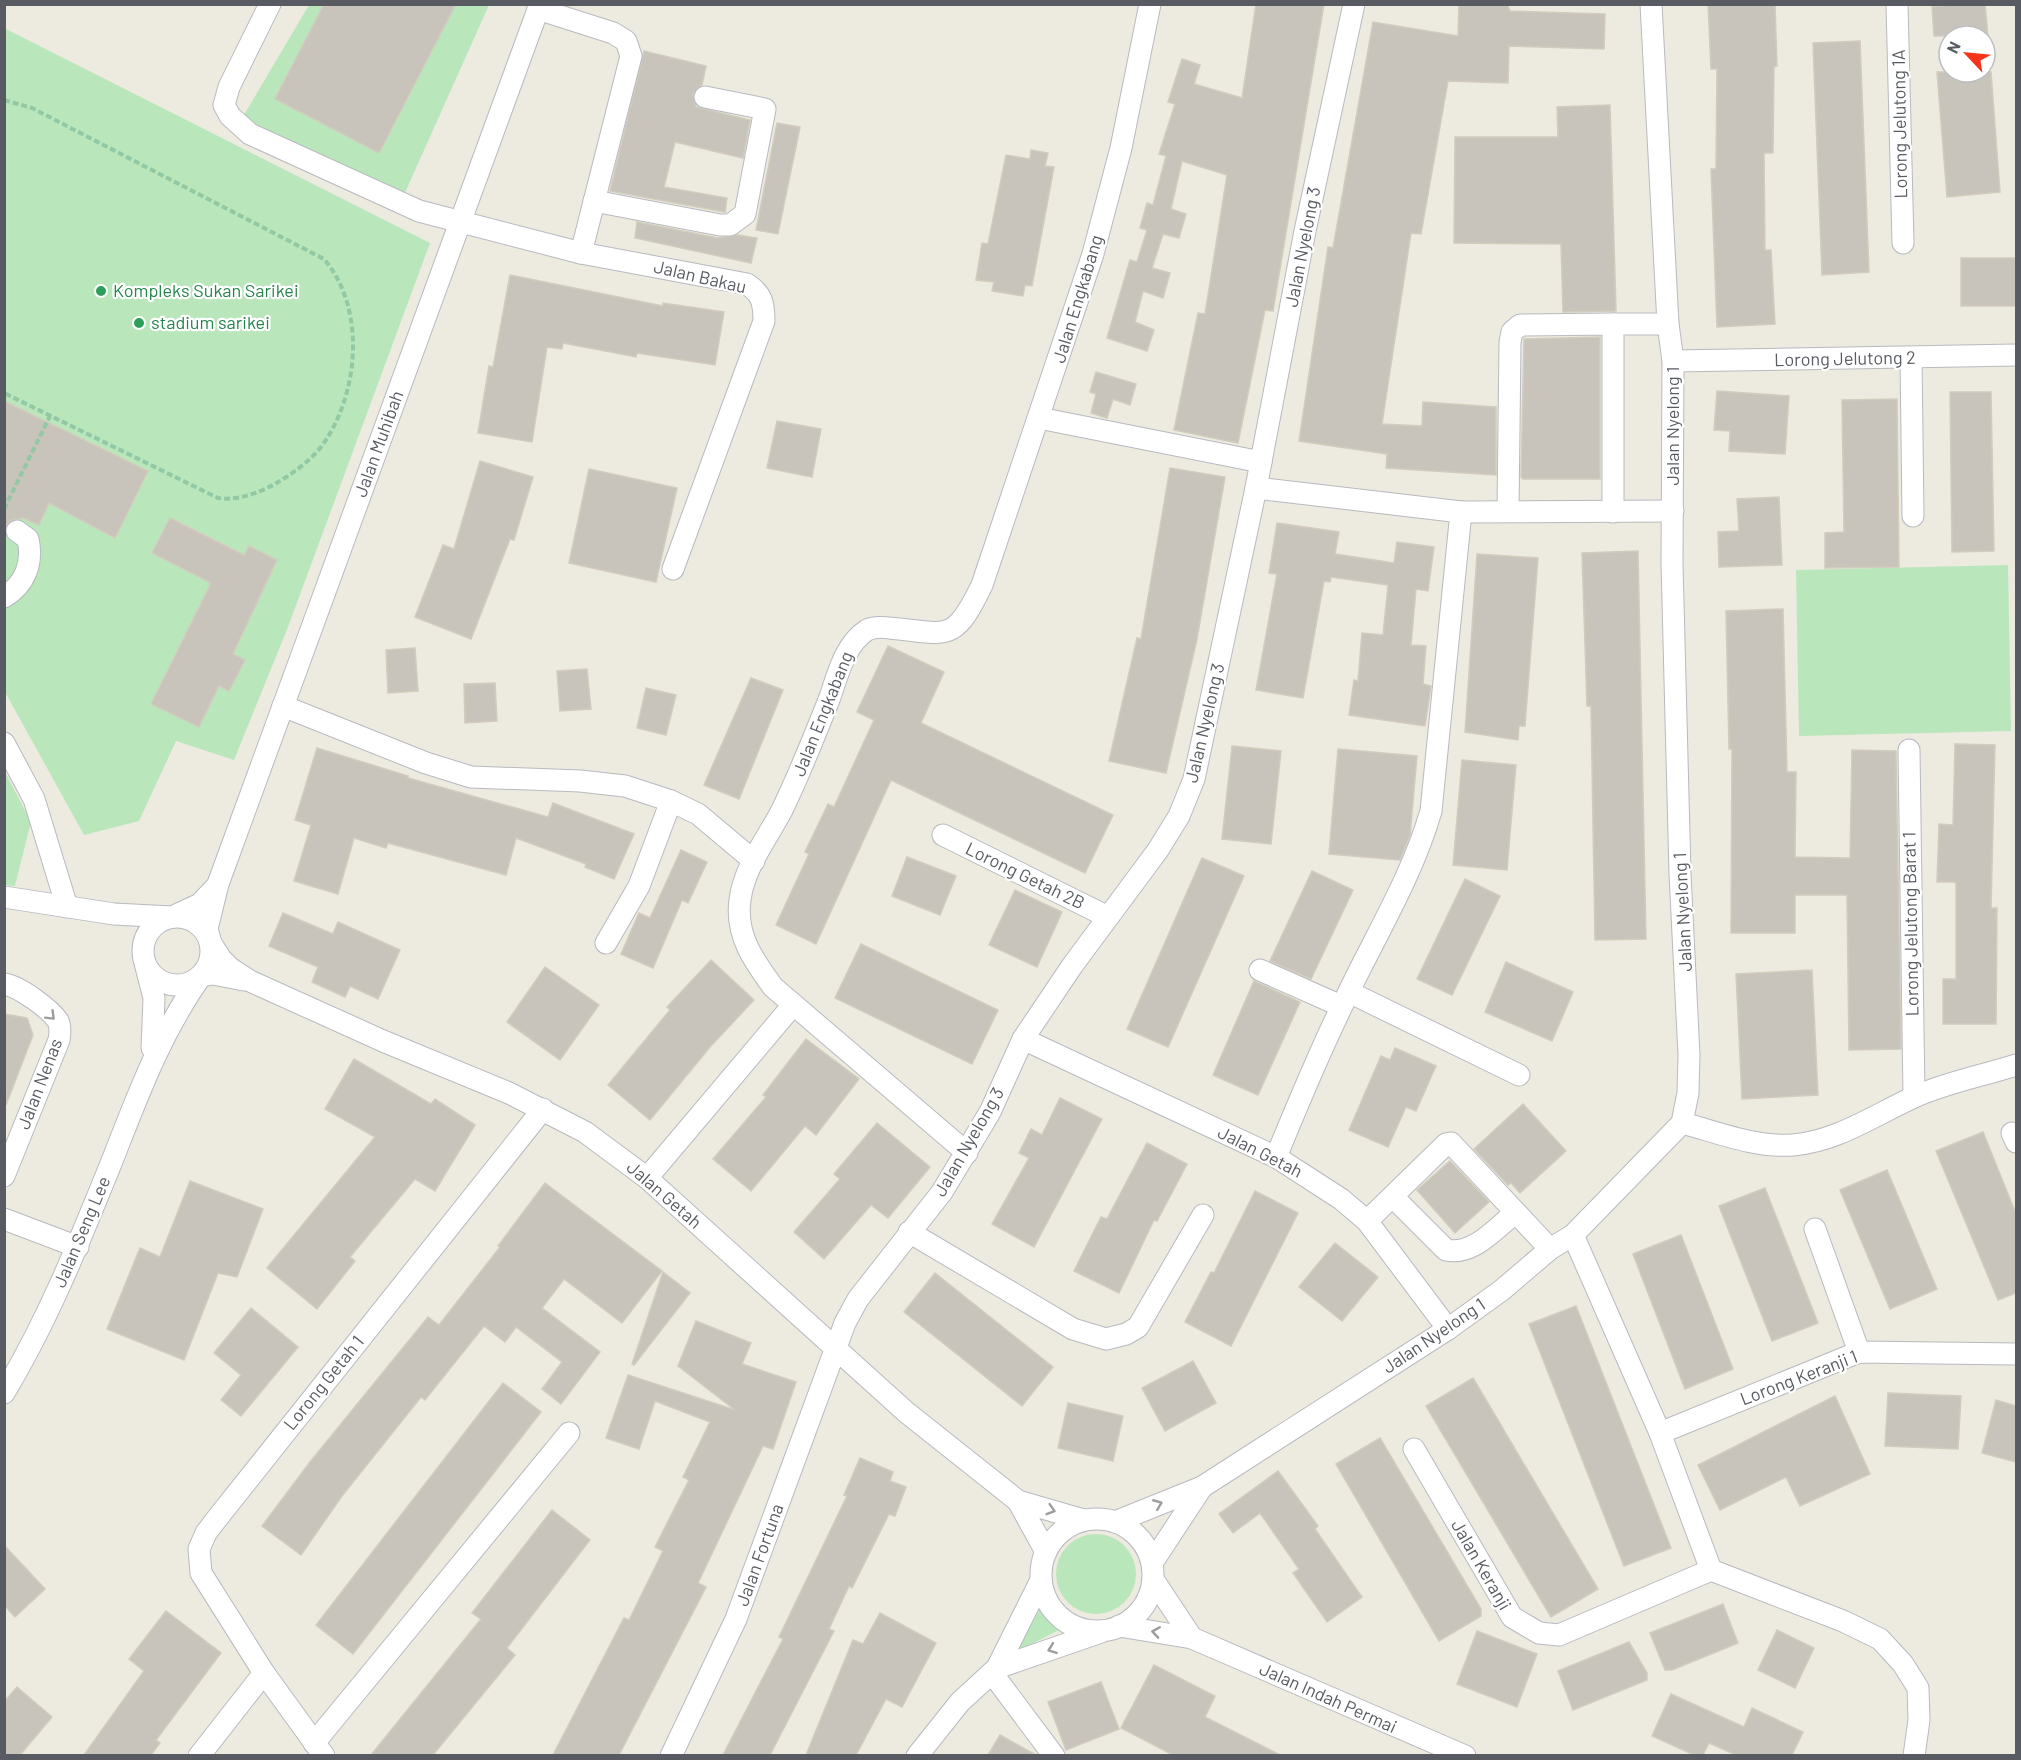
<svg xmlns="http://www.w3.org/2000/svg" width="2021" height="1760" font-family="Barlow,sans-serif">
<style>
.green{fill:#b9e7bb}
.building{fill:#c8c4bc;stroke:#d2ccbd;stroke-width:1.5}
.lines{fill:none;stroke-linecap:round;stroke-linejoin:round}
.minor-casing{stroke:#b7bac0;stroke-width:23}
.path{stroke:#92c8a3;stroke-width:4;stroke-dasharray:6 3;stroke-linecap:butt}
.minor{stroke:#fff;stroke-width:21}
.oneway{stroke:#9b9da1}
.leisure-dot{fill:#2e9e5b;stroke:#fff;stroke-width:2}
.labels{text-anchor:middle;stroke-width:4.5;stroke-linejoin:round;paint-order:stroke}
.street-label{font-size:18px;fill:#585c62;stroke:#fff}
.leisure-label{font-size:18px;fill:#27864d;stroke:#fff;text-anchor:start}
</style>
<rect width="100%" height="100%" fill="#edeadf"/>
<!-- green -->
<g class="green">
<polygon points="309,5 489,5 399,206 238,125"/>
<polygon points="4,28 430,243 288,627 234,760 176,741 139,821 84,835 5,692"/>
<polygon points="2008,565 2011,731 1799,736 1796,570"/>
<polygon points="4,770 31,822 15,886 5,885"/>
<circle cx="1096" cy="1574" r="40"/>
<polygon points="1040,1608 1061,1629 1016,1652"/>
</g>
<!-- building -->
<g class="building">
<polygon points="324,4 456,4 379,153 275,99"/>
<polygon points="1256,4 1324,4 1273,311 1265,310 1238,443 1174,430 1198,313 1205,314 1227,175 1182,161 1171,209 1186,214 1179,238 1163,234 1152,268 1170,273 1163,298 1143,291 1135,322 1154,330 1147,351 1107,338 1130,260 1137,262 1147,230 1140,228 1147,203 1153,205 1166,156 1159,154 1175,104 1168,102 1182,59 1200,65 1194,84 1242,98"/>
<polygon points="1459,4 1507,4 1510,11 1605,14 1604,49 1509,46 1508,83 1448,81 1421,234 1411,233 1382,424 1422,426 1423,402 1496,407 1496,475 1386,468 1387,454 1299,441 1328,247 1333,248 1373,22 1458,36"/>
<polygon points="1708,4 1775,4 1777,66 1774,67 1773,153 1764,153 1765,250 1771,250 1775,324 1717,327 1711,169 1716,169 1717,69 1711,69"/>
<polygon points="1963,4 1985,4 1988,36 1934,36 1932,7"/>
<polygon points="1860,41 1869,272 1822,275 1813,43"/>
<polygon points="644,51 706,66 702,85 693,94 696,107 750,120 743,158 675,142 664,187 727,198 725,212 610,191"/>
<polygon points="1937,72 1991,72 2000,192 1947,197"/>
<polygon points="1610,105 1616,311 1563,312 1561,244 1454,243 1455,137 1558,137 1557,107"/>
<polygon points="777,123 800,127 778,234 756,230"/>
<polygon points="1031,150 1048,153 1045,166 1054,167 1032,286 1025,285 1023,296 992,291 994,282 976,280 982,243 988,244 1006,155 1030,159"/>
<polygon points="637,222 718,238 738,235 757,238 751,263 635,238"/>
<rect x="1961" y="258" width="55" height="48"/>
<polygon points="510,275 663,306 663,303 724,312 715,365 637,353 636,357 563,343 562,349 547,347 532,442 478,433 489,366 493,367"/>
<polygon points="1600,337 1600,479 1523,479 1521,477 1524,339"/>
<polygon points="1096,372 1136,384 1130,405 1113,399 1107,418 1091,413 1096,394 1090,392"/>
<polygon points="1717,391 1789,396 1785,454 1729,451 1730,431 1714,430"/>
<polygon points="1950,392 1991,392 1994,551 1952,552"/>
<polygon points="1897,399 1899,567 1825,568 1825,533 1844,532 1842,400"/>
<polygon points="4,401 148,471 115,538 49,503 39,525 23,518 11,520 4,529"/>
<polygon points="777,421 821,429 812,477 767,468"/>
<polygon points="480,461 533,477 514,540 510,539 471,639 415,617 443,545 454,549"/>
<polygon points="1170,468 1225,477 1197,639 1166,773 1109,761 1137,638 1141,639"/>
<polygon points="589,469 677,488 656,582 569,563"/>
<polygon points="1779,497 1782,565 1719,567 1718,532 1739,531 1737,499"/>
<polygon points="170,518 244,555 249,546 277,560 233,654 245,660 229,691 219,686 199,727 151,704 211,583 152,553"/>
<polygon points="1277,523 1339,532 1335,554 1394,563 1397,542 1434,547 1428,591 1416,589 1411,645 1426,646 1423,684 1431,686 1425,726 1349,715 1354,680 1358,681 1362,633 1383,635 1388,585 1331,577 1330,582 1324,581 1303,698 1256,690 1277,574 1269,573"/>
<polygon points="1638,551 1646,939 1595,940 1591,706 1587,706 1582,553"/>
<polygon points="1477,554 1538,558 1525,726 1519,726 1518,740 1465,732"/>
<polygon points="1783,609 1787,772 1796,772 1795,857 1850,858 1852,750 1896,751 1901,1049 1849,1050 1847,895 1795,895 1795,933 1731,933 1732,749 1729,749 1726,611"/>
<polygon points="888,646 944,672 921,723 1113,815 1085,873 891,780 816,944 776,925 809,854 805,852 828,804 834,807 874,720 857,712"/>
<polygon points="415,648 418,691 388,693 386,650"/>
<polygon points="587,669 591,709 560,711 557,671"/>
<polygon points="751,678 783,690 739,799 704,785"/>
<polygon points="495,683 497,721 465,723 464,684"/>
<polygon points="646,688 676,695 666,735 637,728"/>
<polygon points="1955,744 1995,745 1991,908 1997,908 1996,1024 1943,1024 1943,979 1956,979 1956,882 1937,882 1939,824 1953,825"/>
<polygon points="1232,746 1281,751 1271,844 1222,839"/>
<polygon points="317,748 408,776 408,778 548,817 553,803 634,834 614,879 585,867 586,864 516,838 506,875 388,843 386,848 354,838 338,894 294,881 311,825 295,820"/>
<polygon points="1338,749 1417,756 1410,835 1400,860 1329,854"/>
<polygon points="1462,760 1516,765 1507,870 1453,865"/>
<polygon points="681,850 707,862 688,903 682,900 653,968 621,954 639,913 650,918"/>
<polygon points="907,857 956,876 940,915 892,896"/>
<polygon points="1202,858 1244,876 1168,1047 1127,1029"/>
<polygon points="1312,871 1353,890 1311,979 1270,961"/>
<polygon points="1465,879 1500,896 1452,995 1417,979"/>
<polygon points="1015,890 1062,912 1037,967 989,945"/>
<polygon points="283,913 333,934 338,922 400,950 378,999 350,986 345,997 312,982 318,967 269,946"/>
<polygon points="861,944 998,1010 972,1064 835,998"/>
<polygon points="711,960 754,1000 710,1047 650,1120 608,1085 670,1010 667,1007"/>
<polygon points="1506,962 1573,992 1552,1041 1485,1012"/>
<polygon points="545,967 599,1005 560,1060 507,1022"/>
<polygon points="1812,970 1818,1095 1742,1099 1736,974"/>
<polygon points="1254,981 1300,1002 1258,1095 1213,1075"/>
<polygon points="4,1014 27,1018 33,1035 6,1105"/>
<polygon points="806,1039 859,1079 816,1135 805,1126 751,1191 713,1159 766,1097 763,1095"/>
<polygon points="1395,1048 1436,1066 1416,1111 1406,1107 1388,1147 1349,1130 1381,1056 1390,1060"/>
<polygon points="354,1059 431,1104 435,1099 475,1125 435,1191 415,1179 350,1257 355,1261 317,1309 267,1268 375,1137 325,1109"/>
<polygon points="1060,1098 1102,1119 1034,1247 992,1224 1029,1158 1019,1153 1031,1129 1042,1135"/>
<polygon points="1523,1104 1566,1151 1520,1193 1511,1183 1508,1185 1474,1149"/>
<polygon points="877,1123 930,1167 888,1218 871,1205 824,1259 794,1232 840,1179 834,1174"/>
<polygon points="1983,1132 2016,1214 2016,1293 1998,1300 1936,1151"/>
<polygon points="1147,1143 1187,1164 1157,1221 1154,1220 1119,1293 1074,1271 1101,1217 1107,1219"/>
<polygon points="1450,1161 1489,1202 1455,1233 1417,1190"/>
<polygon points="1887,1170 1937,1289 1890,1309 1840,1190"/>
<polygon points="190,1181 263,1209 237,1277 218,1273 184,1360 107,1329 140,1248 160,1257"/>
<polygon points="545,1183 662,1271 622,1323 564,1279 542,1308 600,1352 561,1404 542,1389 562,1362 516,1327 505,1342 484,1326 425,1400 421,1397 342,1496 301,1555 262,1526 310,1462 428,1317 439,1325 500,1247 498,1246"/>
<polygon points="1765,1188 1818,1323 1772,1341 1719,1206"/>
<polygon points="1255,1191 1298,1213 1231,1346 1185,1322 1211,1272 1214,1273"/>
<polygon points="1681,1235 1733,1369 1685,1389 1633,1254"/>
<polygon points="1335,1243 1378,1277 1342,1321 1299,1287"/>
<polygon points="663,1272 690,1293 634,1365 632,1364"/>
<polygon points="935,1273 1053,1367 1022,1406 904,1312"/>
<polygon points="1576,1306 1671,1548 1624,1566 1529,1324"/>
<polygon points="251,1308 298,1347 241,1416 221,1400 241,1375 214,1353"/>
<polygon points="696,1321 751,1343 742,1364 796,1382 773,1449 763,1446 698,1583 706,1587 619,1755 553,1755 624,1618 629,1620 663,1551 655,1547 689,1480 683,1477 710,1422 655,1401 639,1449 606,1438 628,1375 735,1410 678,1366"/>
<polygon points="1193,1361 1216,1403 1165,1431 1142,1388"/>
<polygon points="1473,1378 1598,1589 1551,1617 1426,1406"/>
<polygon points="503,1383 541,1412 353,1654 316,1625"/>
<polygon points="1888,1393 1961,1396 1958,1449 1885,1446"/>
<polygon points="1835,1396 1870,1474 1800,1506 1786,1477 1720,1510 1698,1465"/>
<polygon points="1996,1400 2016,1406 2016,1462 1982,1453"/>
<polygon points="1068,1403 1123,1416 1113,1461 1058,1448"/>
<polygon points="1380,1438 1481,1609 1481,1616 1439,1641 1336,1464"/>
<polygon points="860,1458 893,1472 890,1481 906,1487 895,1516 889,1514 852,1588 849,1586 829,1629 834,1631 770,1755 723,1755 783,1639 779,1637 847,1496 844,1495"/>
<polygon points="1278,1471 1318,1526 1315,1529 1362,1597 1327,1622 1293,1573 1299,1569 1260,1513 1233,1533 1219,1514"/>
<polygon points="552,1510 590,1540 507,1648 515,1655 433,1755 371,1755 481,1619 472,1613"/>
<polygon points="4,1545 45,1589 15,1617 4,1605"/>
<polygon points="1723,1604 1738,1643 1672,1670 1665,1670 1650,1633"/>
<polygon points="166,1611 221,1653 156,1740 160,1743 151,1755 84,1755 144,1671 129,1659"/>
<polygon points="880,1613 936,1643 902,1707 886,1699 856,1755 806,1755 853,1640 863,1644"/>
<polygon points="1777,1630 1814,1648 1795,1688 1758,1670"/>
<polygon points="1477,1631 1537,1654 1517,1707 1457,1684"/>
<polygon points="1629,1642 1647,1673 1647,1680 1573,1710 1558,1671"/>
<polygon points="1154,1665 1215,1696 1205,1717 1280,1755 1173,1755 1121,1728"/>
<polygon points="1101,1682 1119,1729 1066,1750 1048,1702"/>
<polygon points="17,1687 52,1717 20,1755 4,1755 4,1702"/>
<polygon points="1671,1694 1744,1727 1752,1708 1803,1732 1792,1755 1736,1755 1709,1743 1703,1755 1694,1755 1652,1736"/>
<polygon points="1000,1735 1036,1755 988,1755"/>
</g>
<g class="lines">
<!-- minor casing -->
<g class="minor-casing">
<g id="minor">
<path d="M270 4 229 87 224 105 230 116 250 134 419 211 581 253 747 284C762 294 764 303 764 321L673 569"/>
<polyline points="540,4 218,884 207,929 211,943 221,959 230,968 250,981 383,1041 509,1093 585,1132 647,1178 906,1412 1018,1501 1084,1520"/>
<polyline points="1897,4 1903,243"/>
<polyline points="538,9 613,33 626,41 631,56 581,253"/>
<polyline points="594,201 720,225 730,225 745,214 765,109 705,97"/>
<polyline points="1613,324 1668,324"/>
<polyline points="1911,358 1913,516"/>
<polyline points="1673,361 2016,355"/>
<polyline points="1039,418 1261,462"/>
<polyline points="1256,488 1461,512 1673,511"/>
<polyline points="1508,511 1510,342 1512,332 1520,325 1613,324 1613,512"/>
<path d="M4 597C26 584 33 562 28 539L17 531"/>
<polyline points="283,706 426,763 471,777 580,781 625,786 671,801 698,814 754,861"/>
<polyline points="4,743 34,799 67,907"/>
<polyline points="1909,750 1914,1097"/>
<polyline points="943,835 1108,917"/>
<polyline points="4,897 114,914 172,917 200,904 216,887"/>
<circle cx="177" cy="951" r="34"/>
<polyline points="606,943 639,886 671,801"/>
<polyline points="146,967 154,998 152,1048"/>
<polyline points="1260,970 1341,1006"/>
<path d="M4 984C19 986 50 1009 58 1021 61 1027 60 1034 59 1040L4 1176"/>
<polyline points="1349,992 1519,1075"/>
<polyline points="1023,1039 1276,1157 1341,1199 1367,1221 1448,1329"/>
<path d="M1682 1123C1717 1132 1756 1148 1793 1145 1837 1141 1873 1116 1912 1098 1944 1083 1982 1076 2016 1065"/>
<polyline points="2012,1133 2016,1142"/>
<path d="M967 1153 773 987C754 961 735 935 740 900 744 867 767 839 782 810 800 773 815 735 830 697 838 674 845 644 867 630 873 627 883 627 889 628 948 633 953 645 982 585L1093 254 1121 148 1150 4"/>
<path d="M1276 1157C1297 1106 1318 1055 1342 1006 1372 941 1411 880 1431 811L1461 512"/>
<polyline points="647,1178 793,1005"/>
<path d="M1393 1197 1446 1250C1473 1256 1496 1228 1515 1213"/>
<polyline points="4,1219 78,1247"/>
<polyline points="1367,1221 1446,1144 1451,1143 1550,1249"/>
<polyline points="1815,1229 1859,1352"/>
<polyline points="909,1232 1073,1329 1106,1339 1126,1334 1138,1327 1203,1215"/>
<polyline points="1573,1235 1660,1433 1711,1570 1843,1621 1880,1639 1903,1664 1918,1688 1919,1720 1914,1756"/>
<path d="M4 1393C48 1320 80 1240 112 1161 138 1095 160 1034 201 976L213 974 244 980"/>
<polyline points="1660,1433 1859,1352 2016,1354"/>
<polyline points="1414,1449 1512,1617 1539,1633 1559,1635 1711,1570"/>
<polyline points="1018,1501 1046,1552"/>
<circle cx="1097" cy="1575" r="56"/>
<polyline points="1115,1522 1202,1487"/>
<polyline points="1152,1563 1202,1487 1448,1329 1502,1290 1550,1249 1573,1235 1682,1123 1688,1093 1689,1055 1680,874 1672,563 1673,361 1668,324 1651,4"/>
<polyline points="1153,1579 1192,1638"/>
<polyline points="1119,1626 1192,1638 1465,1756"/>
<polyline points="997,1668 1101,1632"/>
<polyline points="992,1673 1054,1756"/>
<polyline points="314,1743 569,1433"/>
<polyline points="199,1756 264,1673"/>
<polyline points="324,1756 264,1673 201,1573 199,1549 206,1533 219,1516 543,1109"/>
<polyline points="671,1756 736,1619 845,1323 858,1299 942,1192 990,1112 1023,1039 1072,966 1158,850 1179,816 1194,779 1256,488 1305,231 1354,4"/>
<polyline points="917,1756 960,1702 997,1668 1041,1580"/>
</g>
</g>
<!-- path -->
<g class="path">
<path d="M4 100 32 108 324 259C367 309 359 396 321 447 309 462 292 474 275 484 258 493 238 501 218 498L4 393"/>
<polyline points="4,509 50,416"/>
</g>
<!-- minor -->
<use href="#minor" class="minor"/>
</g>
<!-- one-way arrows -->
<defs><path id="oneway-chevron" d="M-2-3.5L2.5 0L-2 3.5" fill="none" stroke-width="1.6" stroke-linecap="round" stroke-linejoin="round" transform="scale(1.5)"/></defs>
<g class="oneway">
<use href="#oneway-chevron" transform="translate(51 1016) rotate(45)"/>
<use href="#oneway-chevron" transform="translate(1158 1504) rotate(-22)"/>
<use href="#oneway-chevron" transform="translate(1051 1510) rotate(17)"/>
<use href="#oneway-chevron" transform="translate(1156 1632) rotate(-171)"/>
<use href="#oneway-chevron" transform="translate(1052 1649) rotate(160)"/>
</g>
<!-- markers -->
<g class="leisure-dot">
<circle cx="101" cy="291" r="6"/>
<circle cx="139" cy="323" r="6"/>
</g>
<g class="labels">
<!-- street labels -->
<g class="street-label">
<text transform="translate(1900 124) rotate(-91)" y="6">Lorong Jelutong 1A</text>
<text transform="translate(1303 247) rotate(-79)" y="6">Jalan Nyelong 3</text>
<text transform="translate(700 277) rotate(13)" y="6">Jalan Bakau</text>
<text transform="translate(1078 299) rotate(-73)" y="6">Jalan Engkabang</text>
<text transform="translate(1845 359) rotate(-1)" y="6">Lorong Jelutong 2</text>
<text transform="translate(1673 426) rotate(-90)" y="6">Jalan Nyelong 1</text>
<text transform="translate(379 444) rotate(-70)" y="6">Jalan Muhibah</text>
<text transform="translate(823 714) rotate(-68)" y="6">Jalan Engkabang</text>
<text transform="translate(1205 723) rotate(-77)" y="6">Jalan Nyelong 3</text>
<text transform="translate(1025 876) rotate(26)" y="6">Lorong Getah 2B</text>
<text transform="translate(1683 912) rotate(-93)" y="6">Jalan Nyelong 1</text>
<text transform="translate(1911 924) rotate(-91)" y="6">Lorong Jelutong Barat 1</text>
<text transform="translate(40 1084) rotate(-69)" y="6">Jalan Nenas</text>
<text transform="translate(969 1142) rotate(-60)" y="6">Jalan Nyelong 3</text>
<text transform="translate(1260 1152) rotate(27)" y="6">Jalan Getah</text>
<text transform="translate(664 1195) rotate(41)" y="6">Jalan Getah</text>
<text transform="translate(82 1232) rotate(-67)" y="6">Jalan Seng Lee</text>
<text transform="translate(1434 1336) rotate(-34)" y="6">Jalan Nyelong 1</text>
<text transform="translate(1799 1378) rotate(-21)" y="6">Lorong Keranji 1</text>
<text transform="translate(324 1383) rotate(-51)" y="6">Lorong Getah 1</text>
<text transform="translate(760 1555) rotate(-70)" y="6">Jalan Fortuna</text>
<text transform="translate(1481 1565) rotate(60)" y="6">Jalan Keranji</text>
<text transform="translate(1328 1698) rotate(24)" y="6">Jalan Indah Permai</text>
</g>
<!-- leisure labels -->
<g class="leisure-label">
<text x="113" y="297">Kompleks Sukan Sarikei</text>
<text x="151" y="329">stadium sarikei</text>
</g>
</g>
<!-- border -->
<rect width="2021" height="1760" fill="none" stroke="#585c62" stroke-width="12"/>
<!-- north arrow -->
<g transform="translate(1967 54) rotate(296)"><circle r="28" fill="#ffffff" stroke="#bcbec0" stroke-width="1.5"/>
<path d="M0-4.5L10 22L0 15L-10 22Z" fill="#f6341c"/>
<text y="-9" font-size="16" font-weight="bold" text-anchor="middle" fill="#585c62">N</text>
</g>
</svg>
